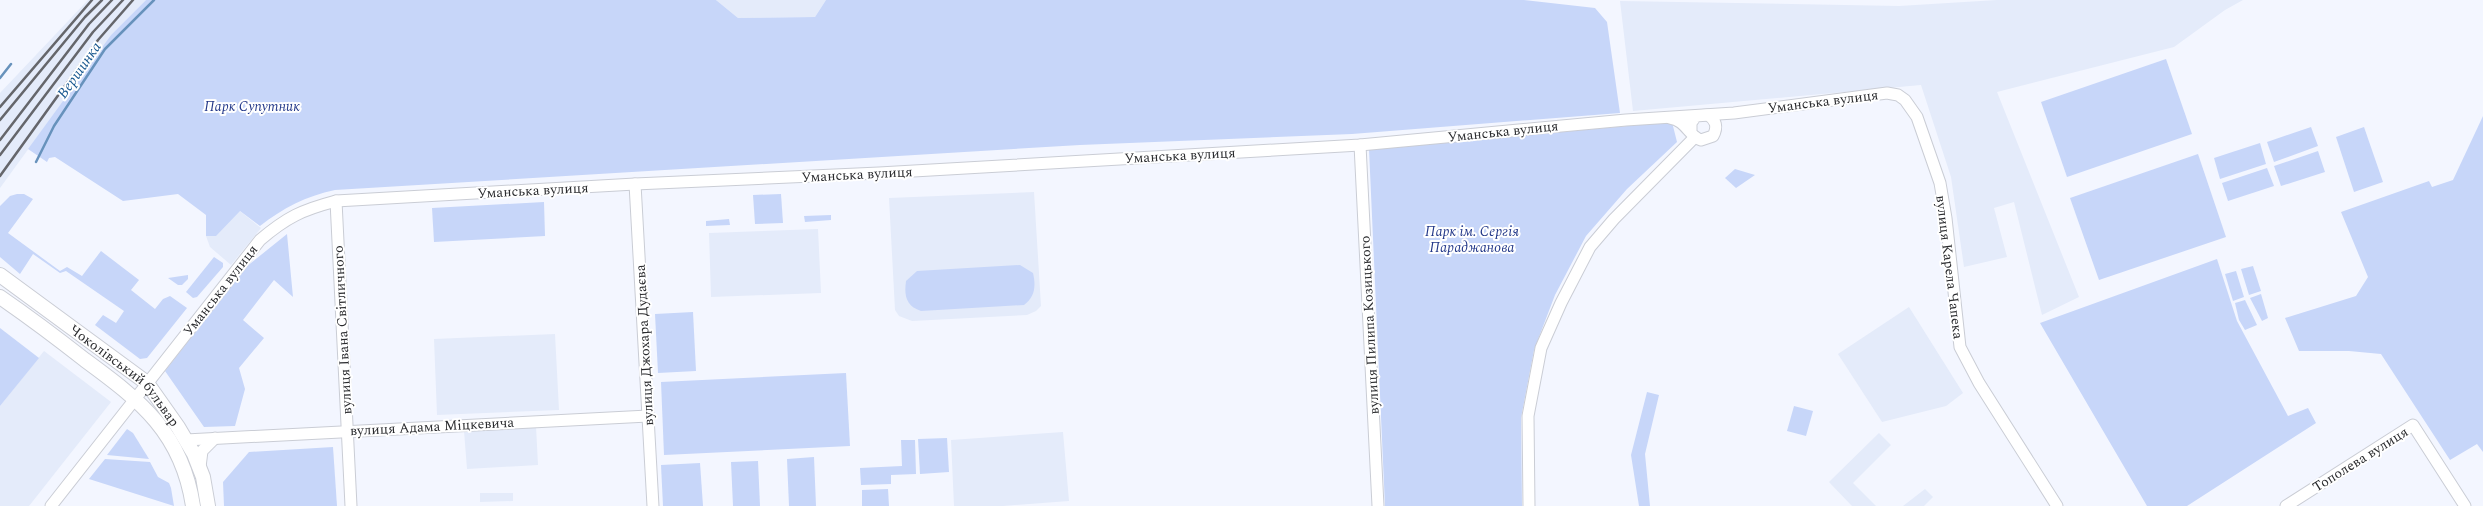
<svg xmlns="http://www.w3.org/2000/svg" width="2483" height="506" font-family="Spectral,serif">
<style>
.built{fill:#e4ebfa}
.green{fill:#c7d6f9}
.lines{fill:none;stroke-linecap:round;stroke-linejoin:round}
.stream{stroke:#6792bc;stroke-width:2.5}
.minor-casing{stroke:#cacdd5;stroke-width:13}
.major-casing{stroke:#cacdd5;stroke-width:16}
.minor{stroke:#fff;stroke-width:11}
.major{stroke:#fff;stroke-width:14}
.rail{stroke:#65666b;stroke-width:2.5}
.labels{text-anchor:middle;stroke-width:4;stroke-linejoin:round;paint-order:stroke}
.street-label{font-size:14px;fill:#292a2d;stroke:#fff}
.park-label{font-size:14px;font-style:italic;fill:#233889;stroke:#fff}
.water-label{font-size:15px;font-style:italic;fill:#1a5990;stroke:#fff}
</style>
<rect width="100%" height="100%" fill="#f3f6ff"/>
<!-- built -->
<g class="built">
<polygon points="88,0 146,0 111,35 0,188 0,93"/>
<polygon points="716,0 826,0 815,17 738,18"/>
<polygon points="1997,0 2243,0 2225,10 2174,47 1997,92 2079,297 2042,315 2014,202 1994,208 2007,257 1964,267 1951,177 1921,85 1633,111 1620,1 1899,6"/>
<polygon points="1034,192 1041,306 1036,311 1027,315 912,321 899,316 895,310 889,198"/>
<polygon points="236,208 261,228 231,265 210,247 206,236"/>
<polygon points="818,229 821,293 711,297 709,233"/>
<polygon points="1909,307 1963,393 1946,406 1882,422 1838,354"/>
<polygon points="555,334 559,410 437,415 434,339"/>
<polygon points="44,351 111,402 29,506 0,506 0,406"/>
<polygon points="536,426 538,465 467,469 464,431"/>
<polygon points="1063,432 1069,501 1003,506 954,506 951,440"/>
<polygon points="1879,433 1891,445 1853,483 1876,506 1852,506 1829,482"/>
<polygon points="1925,489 1933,497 1924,506 1903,506"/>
<polygon points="480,493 513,493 513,501 480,502"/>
</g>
<!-- green -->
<g class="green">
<path d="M146 0H716L738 18 815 17 826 0H1524L1595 8 1607 22 1620 113 1352 134 1080 145 335 190C306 196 283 208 260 226L240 211 216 236H206V215L178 194 123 201 55 157 49 158 47 162 28 149 111 35Z"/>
<polygon points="2166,59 2192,134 2067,177 2041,102"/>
<polygon points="2483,116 2483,452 2477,444 2450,460 2381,354 2349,351 2299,351 2285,318 2356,296 2368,277 2341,212 2429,181 2432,187 2453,180"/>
<polygon points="1672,122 1677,142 1627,189 1586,236 1555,295 1534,350 1521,418 1522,506 1385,506 1369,149"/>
<polygon points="2311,127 2318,146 2274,162 2267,142"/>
<polygon points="2364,127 2383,182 2354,192 2336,137"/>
<polygon points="2260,143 2266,164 2220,179 2214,158"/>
<polygon points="2318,151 2325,172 2281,186 2274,166"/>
<polygon points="2198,154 2226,237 2099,280 2070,198"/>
<polygon points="2267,168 2274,186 2228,201 2222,183"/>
<polygon points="1735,169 1755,175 1736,188 1725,178"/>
<polygon points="17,194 24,194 33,199 8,233 60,271 67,267 82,276 101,251 139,280 131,290 155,309 163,299 170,296 187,308 147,358 140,359 95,325 103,315 116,323 124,311 66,271 60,273 33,254 20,274 0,257 0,206 10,196"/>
<polygon points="781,194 783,223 755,224 753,195"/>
<polygon points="544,202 545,236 434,242 432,208"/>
<polygon points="831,215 831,220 805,222 804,216"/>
<polygon points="729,219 730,225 706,226 706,221"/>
<polygon points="287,234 293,297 274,280 243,320 264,338 239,368 245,389 235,426 204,427 165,371 246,267"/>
<polygon points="214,257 223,263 223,267 197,297 193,298 186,292"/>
<polygon points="2217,259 2237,321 2288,416 2308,408 2316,423 2187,506 2147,506 2040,323"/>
<path d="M1020 265 1033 273C1036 286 1035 297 1024 305L921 311C906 306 904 296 906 281L917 271Z"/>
<polygon points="2253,266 2261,291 2249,295 2241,269"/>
<polygon points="2236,271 2244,297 2233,301 2225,274"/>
<polygon points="188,275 188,279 182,285 178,285 168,278"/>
<polygon points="2261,294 2268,318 2262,321 2250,298"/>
<polygon points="2245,300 2257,325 2245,330 2239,320 2235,303"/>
<polygon points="693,312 696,371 658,373 655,314"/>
<polygon points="0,328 39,358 0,406"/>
<polygon points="846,373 850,446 664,455 661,382"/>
<polygon points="1647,392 1659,395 1645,454 1650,506 1639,506 1631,455"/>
<polygon points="1794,406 1813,411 1806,436 1787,431"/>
<polygon points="127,429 133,433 149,459 107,455"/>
<polygon points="947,438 949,472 920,474 918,439"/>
<polygon points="901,440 915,440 916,474 891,475 891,484 861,485 860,468 902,466"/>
<polygon points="333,447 337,506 224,506 223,482 249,452"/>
<polygon points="814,457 816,506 789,506 787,459"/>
<polygon points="105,459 150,462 158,477 169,483 171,488 174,506 89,479"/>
<polygon points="758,461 760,506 733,506 731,462"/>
<polygon points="700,463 703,506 663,506 661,465"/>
<polygon points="888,489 889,506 862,506 862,490"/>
</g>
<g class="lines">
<!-- stream -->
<g class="stream">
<polyline points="0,78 11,64"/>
<polyline points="36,162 54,126 105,49 154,0"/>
</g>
<!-- minor casing -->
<g class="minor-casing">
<g id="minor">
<path d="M1670 118C1687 121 1688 136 1701 140L1713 136C1718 127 1716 120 1708 115L1696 116 1691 123V132"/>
<polyline points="1360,145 1378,506"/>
<polyline points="635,184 653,506"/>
<polyline points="336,201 351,506"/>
<polyline points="186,440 648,416"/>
<polyline points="200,467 202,451 215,438"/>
<path d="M51 506 260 240C287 217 302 210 336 201L635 184 879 173 1360 145 1626 120 1734 113 1887 93 1898 95 1905 100 1917 117 1940 183 1946 218 1960 347 1979 383 2057 506"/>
<polyline points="1529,506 1528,416 1541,348 1561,303 1590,247 1614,219 1695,137"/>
<polyline points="2286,506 2413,425 2465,506"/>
</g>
</g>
<!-- major casing -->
<g class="major-casing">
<g id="major">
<path id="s1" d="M0 275 147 383 178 427 194 454 203 477 208 506"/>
<path d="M0 297C29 317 57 338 85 360 141 401 182 433 193 506"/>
</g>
</g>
<!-- minor -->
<use href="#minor" class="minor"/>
<!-- major -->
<use href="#major" class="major"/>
<!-- rail -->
<g class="rail">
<polyline points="0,107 92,0"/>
<polyline points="0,120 85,17 102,0"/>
<polyline points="0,140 89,24 112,0"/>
<polyline points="0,155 93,32 123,0"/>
<polyline points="0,176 98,40 133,0"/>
</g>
</g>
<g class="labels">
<!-- street labels -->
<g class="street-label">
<text transform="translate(1823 101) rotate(-7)" y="5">Уманська вулиця</text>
<text transform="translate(1503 131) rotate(-6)" y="5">Уманська вулиця</text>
<text transform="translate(1180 155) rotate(-3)" y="5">Уманська вулиця</text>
<text transform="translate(857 174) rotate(-3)" y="5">Уманська вулиця</text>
<text transform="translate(533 190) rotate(-3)" y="5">Уманська вулиця</text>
<text transform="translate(1950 267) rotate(83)" y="5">вулиця Карела Чапека</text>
<text transform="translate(220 290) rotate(-52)" y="5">Уманська вулиця</text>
<text transform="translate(1369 325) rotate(-93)" y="5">вулиця Пилипа Козицького</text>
<text transform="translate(342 330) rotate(-93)" y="5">вулиця Івана Світличного</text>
<text transform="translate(644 345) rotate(-93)" y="5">вулиця Джохара Дудаєва</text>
<text dy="5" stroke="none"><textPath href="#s1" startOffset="161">Чоколівський бульвар</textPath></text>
<text transform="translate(432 426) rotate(-3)" y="5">вулиця Адама Міцкевича</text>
<text transform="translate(2360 459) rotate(-32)" y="5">Тополева вулиця</text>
</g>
<!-- park labels -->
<g class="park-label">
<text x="252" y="111">Парк Супутник</text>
<text x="1472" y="236">Парк ім. Сергія<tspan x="1472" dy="16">Параджанова</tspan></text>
</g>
<!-- water labels -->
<g class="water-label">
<text transform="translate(79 70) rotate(-55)" y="5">Вершинка</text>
</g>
</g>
</svg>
